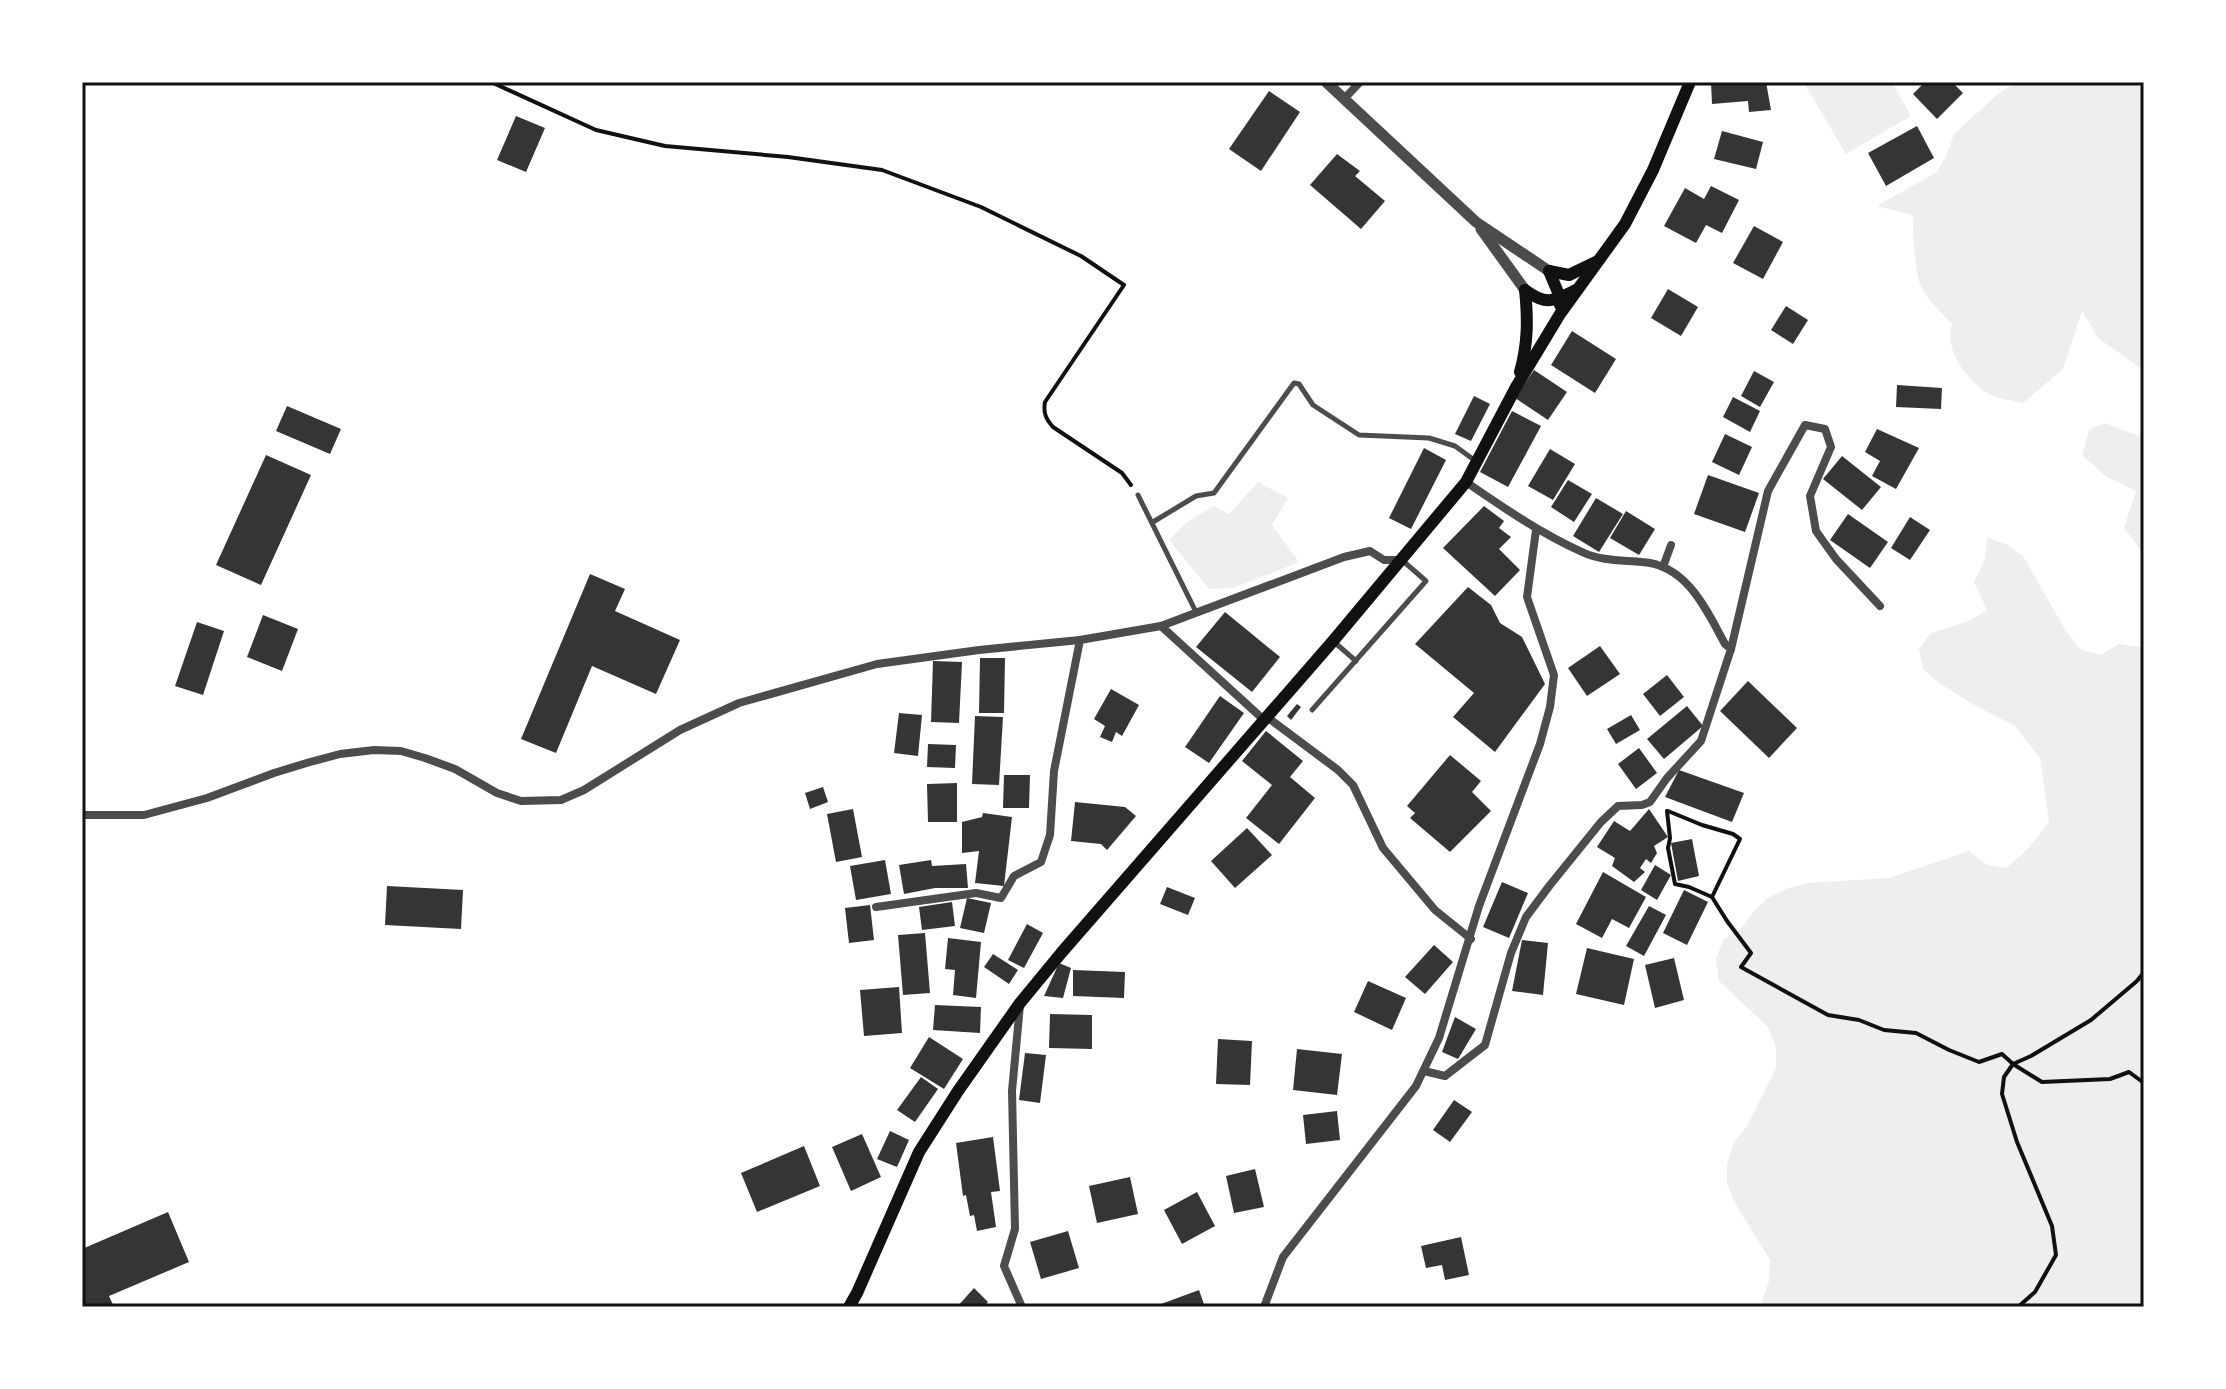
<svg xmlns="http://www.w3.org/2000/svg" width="2226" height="1389" font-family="'Space Grotesk',sans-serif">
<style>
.green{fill:#eee}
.building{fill:#353535}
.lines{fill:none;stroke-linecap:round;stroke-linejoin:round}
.path{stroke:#111;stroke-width:4}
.service{stroke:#4c4c4c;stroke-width:5}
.minor{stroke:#4c4c4c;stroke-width:8}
.tertiary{stroke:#4c4c4c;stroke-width:11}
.secondary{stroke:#111;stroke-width:12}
.neatline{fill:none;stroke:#111;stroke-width:3}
</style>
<rect width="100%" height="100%" fill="#fff"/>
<!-- green -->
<g class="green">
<polygon points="1808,82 1892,82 1911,116 1846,154 1804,83"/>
<path d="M2017 82H2144V368L2139 367 2098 338 2082 311 2063 369 2023 403C2012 400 1996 399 1987 393 1966 379 1944 350 1952 324 1942 313 1925 299 1920 284 1915 268 1912 232 1913 215L1877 206 1937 172 1947 154 1954 134 1999 93Z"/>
<polygon points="2105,423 2138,436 2144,433 2144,554 2124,528 2136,491 2107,477 2082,455 2089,430"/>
<polygon points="1258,482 1288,498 1272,525 1299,562 1233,588 1209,589 1169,540 1187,522 1214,506 1229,514"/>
<path d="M1987 538 2006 544 2023 556 2066 631 2080 649 2100 655 2119 644 2144 648V1307H1760L1769 1281 1770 1260 1735 1203 1727 1184V1164L1734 1142 1747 1126 1776 1068V1048L1768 1027 1719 981 1716 958 1724 939 1741 929 1753 912 1768 898 1786 889 1807 883 1889 878 1969 851 1987 865 2006 868C2024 854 2037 840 2049 821L2040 758 2015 726 1976 706 1939 683 1923 669 1919 649 1931 633 1969 621 1987 610 1974 582 1985 559Z"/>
</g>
<!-- building -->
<g class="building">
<polygon points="1717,82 1766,82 1771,110 1749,112 1748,101 1712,104 1711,83"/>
<polygon points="1925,82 1952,82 1963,93 1937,119 1913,94"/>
<polygon points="1269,91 1300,112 1261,171 1229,149"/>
<polygon points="516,116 545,128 526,172 497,160"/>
<polygon points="1917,126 1934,158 1886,186 1868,153"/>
<polygon points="1722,131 1763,142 1756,169 1714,159"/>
<polygon points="1337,154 1360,171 1355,176 1385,201 1361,229 1310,185"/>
<polygon points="1711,186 1739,200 1722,233 1706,225 1696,243 1664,226 1685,188 1704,199"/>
<polygon points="1754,226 1783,242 1763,279 1733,263"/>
<polygon points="1668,289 1698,307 1681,336 1651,318"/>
<polygon points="1786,306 1808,320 1793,344 1771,330"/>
<polygon points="1572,331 1616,359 1595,393 1551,365"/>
<polygon points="1534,370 1567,392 1548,420 1515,398"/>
<polygon points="1754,371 1774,382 1760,407 1741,396"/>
<polygon points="1897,385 1942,388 1941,409 1896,407"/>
<polygon points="1474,396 1490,404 1471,441 1455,434"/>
<polygon points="1733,397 1760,411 1750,432 1723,417"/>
<polygon points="287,406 341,429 330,454 276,431"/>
<polygon points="1512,411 1541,426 1508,487 1480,472"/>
<polygon points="1877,429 1919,448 1896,489 1872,476 1880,461 1865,452"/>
<polygon points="1725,434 1752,447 1739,475 1712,462"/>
<polygon points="1424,448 1446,460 1411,529 1389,518"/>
<polygon points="1550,449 1575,464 1553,500 1528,486"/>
<polygon points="266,455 311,475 261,585 216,565"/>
<polygon points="1842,456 1881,487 1862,510 1823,479"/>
<polygon points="1708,475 1759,493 1745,532 1694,514"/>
<polygon points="1568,480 1592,494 1574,522 1551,507"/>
<polygon points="1596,498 1623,514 1599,552 1573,536"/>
<polygon points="1484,506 1504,521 1499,528 1511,537 1499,549 1520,570 1495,596 1443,548"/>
<polygon points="1626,511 1655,529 1639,555 1610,538"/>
<polygon points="1848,514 1888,542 1870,568 1830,540"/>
<polygon points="1910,517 1930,530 1910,560 1891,548"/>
<polygon points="590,574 625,589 615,611 680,640 656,694 592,666 556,753 521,739"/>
<polygon points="1468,587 1491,605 1500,623 1522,637 1545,684 1495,752 1453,717 1474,693 1415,644"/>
<polygon points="1225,612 1280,657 1252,692 1196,647"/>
<polygon points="263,615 298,629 282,671 247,657"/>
<polygon points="197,622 224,631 203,695 175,686"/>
<polygon points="1600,646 1620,674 1587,696 1568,668"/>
<polygon points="980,658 1005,658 1004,713 979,713"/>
<polygon points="933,661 962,662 959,723 931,722"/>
<polygon points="1667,675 1684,697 1660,716 1643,694"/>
<polygon points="1748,681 1797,728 1769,758 1720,711"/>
<polygon points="1111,689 1139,705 1122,736 1116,732 1112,742 1100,737 1105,726 1094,719"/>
<polygon points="1220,696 1244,713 1209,763 1185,747"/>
<polygon points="1297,704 1301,707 1291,720 1287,716"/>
<polygon points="1687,706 1703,726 1664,759 1647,739"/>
<polygon points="899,713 922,715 918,756 894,753"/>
<polygon points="1631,715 1640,730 1616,744 1607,729"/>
<polygon points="975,716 1003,717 999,785 972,784"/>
<polygon points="1266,731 1303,761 1290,777 1315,798 1279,844 1246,818 1272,785 1242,761"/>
<polygon points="928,744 956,745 955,768 927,767"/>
<polygon points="1639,748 1657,773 1636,789 1618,764"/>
<polygon points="1450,755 1481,781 1472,792 1491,811 1450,852 1410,818 1415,813 1407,806"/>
<polygon points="1679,770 1744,793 1732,822 1665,797"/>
<polygon points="1004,775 1030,775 1029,808 1003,808"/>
<polygon points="957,783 957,822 928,822 927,784"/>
<polygon points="823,787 828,802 810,809 805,793"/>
<polygon points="1075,802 1125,807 1136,816 1107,850 1101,844 1071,841"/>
<polygon points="853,809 862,857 836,862 827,814"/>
<polygon points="1649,809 1668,837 1654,846 1657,853 1651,863 1646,859 1640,868 1645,872 1634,882 1612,866 1615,858 1597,847 1614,821 1630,831"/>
<polygon points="983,813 1012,817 1004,886 975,883 979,851 962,853 962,822 982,817"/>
<polygon points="1247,828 1272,855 1235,888 1211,861"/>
<polygon points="1692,839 1699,876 1678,881 1671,843"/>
<polygon points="885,860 891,894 856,900 850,866"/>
<polygon points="931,860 932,866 966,864 968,888 935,888 904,894 899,865"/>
<polygon points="1655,865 1671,875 1657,900 1641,890"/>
<polygon points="1603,872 1646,897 1629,928 1612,919 1602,938 1576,924"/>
<polygon points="1502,882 1528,893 1509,938 1483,927"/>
<polygon points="387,886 463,890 461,929 385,925"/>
<polygon points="1167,887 1195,898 1188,915 1160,904"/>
<polygon points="1684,890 1708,902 1687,945 1663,933"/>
<polygon points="967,898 991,903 984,933 960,928"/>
<polygon points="952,902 955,926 922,930 919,907"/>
<polygon points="870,905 874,940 849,943 845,908"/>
<polygon points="1649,906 1666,915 1644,956 1626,946"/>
<polygon points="1027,924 1043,933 1024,968 1008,960"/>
<polygon points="925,933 930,993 903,995 898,935"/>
<polygon points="948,938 981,942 976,998 953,995 955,970 945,969"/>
<polygon points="1522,940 1548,943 1543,995 1512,991"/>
<polygon points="1434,945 1453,962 1425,994 1405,977"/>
<polygon points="1587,948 1634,959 1624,1005 1576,994"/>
<polygon points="993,954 1018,970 1009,984 984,967"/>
<polygon points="1674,958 1684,1000 1655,1008 1645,965"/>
<polygon points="1059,963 1071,968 1063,998 1044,996"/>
<polygon points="1073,970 1125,972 1124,998 1073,996"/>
<polygon points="1368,981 1406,998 1392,1030 1354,1012"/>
<polygon points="899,987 902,1033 864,1036 860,990"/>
<polygon points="935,1005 981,1007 980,1033 933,1030"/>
<polygon points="1050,1014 1092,1015 1092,1049 1049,1048"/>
<polygon points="1455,1017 1476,1029 1458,1059 1442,1052"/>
<polygon points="929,1037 963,1059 944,1089 910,1068"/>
<polygon points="1218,1039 1252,1041 1250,1085 1216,1084"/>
<polygon points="1297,1049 1342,1054 1337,1095 1293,1090"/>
<polygon points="1025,1053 1046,1055 1040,1103 1019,1100"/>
<polygon points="921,1077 938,1089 915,1122 897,1110"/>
<polygon points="1454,1100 1472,1112 1450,1142 1433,1130"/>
<polygon points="1337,1111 1340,1140 1306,1144 1303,1115"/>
<polygon points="890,1131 909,1140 897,1167 877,1159"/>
<polygon points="862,1134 881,1177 851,1191 832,1147"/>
<polygon points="993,1137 1000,1191 991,1192 996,1227 977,1231 974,1215 970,1216 966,1195 963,1196 956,1143"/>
<polygon points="804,1146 820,1186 757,1212 741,1173"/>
<polygon points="1255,1169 1264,1207 1234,1213 1226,1176"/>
<polygon points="1130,1177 1138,1214 1097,1223 1089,1186"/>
<polygon points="1197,1192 1215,1226 1182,1244 1164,1210"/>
<polygon points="168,1212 189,1262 109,1296 114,1307 82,1307 82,1249"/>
<polygon points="1068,1231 1079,1268 1041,1279 1030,1242"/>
<polygon points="1461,1237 1469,1275 1445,1280 1442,1265 1426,1268 1421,1246"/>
<polygon points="974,1288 988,1302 983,1307 957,1307"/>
<polygon points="1199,1290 1205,1307 1153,1307"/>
</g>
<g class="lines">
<!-- path -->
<g class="path">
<path d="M491 82 596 130 665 146 788 157 882 170 981 207 1081 256 1124 285 1045 402C1043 413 1046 419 1053 427L1122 473 1131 485"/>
<polyline points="1667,811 1670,838 1668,848 1675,884 1689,887 1712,897 1727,921 1751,953 1741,967 1828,1015 1859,1020 1884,1030 1916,1033 1949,1050 1979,1062 2002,1054 2013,1064 2042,1082 2110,1079 2129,1072 2144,1083"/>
<polyline points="1668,811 1702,825 1733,834 1740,839 1712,897"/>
<polyline points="2018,1307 2035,1292 2056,1255 2052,1226 2017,1142 2002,1094 2004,1077 2013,1064 2031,1056 2091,1020 2137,981 2144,972"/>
</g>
<!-- service -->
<g class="service">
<polyline points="1138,495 1196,612"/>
<polyline points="1153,522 1196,496 1214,493 1294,383 1299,384 1313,405 1359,435 1429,438 1455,446 1477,462"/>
<polyline points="1333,641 1356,661"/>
<polyline points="1312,710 1426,581 1403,561"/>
</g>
<!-- minor -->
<g class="minor">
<polyline points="1344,99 1360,82"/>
<polyline points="1663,567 1671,545"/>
<polyline points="1161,626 1264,720"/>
<polyline points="1731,649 1768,491 1805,425 1825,429 1831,447 1810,496 1816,531 1836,559 1880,606"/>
<polyline points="1267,717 1338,770 1353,785 1383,848 1435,910 1471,939"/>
<polyline points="82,815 144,815 207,798 274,773 310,762 340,754 374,750 401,751 425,758 455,769 497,793 521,801 561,800 584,790 680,730 739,703 877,664 979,650 1080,640 1161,626 1344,557 1370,551 1384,560 1401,560"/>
<polyline points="876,907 976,893 1001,898 1014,876 1041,862 1050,835 1054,771 1080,640"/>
<polyline points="1020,1005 1012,1091 1015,1229 1004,1266 1022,1307"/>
<path d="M1424 1071 1445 1076 1485 1045 1511 953 1526 917 1550 885 1601 822 1618 806 1642 805 1650 802 1667 778 1701 741 1731 649 1725 644C1706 609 1687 565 1642 562 1621 560 1601 561 1582 552 1540 533 1504 508 1466 482"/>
<polyline points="1264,1307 1283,1257 1416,1086 1439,1038 1479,906 1540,744 1550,707 1554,675 1527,597 1536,530"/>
</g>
<!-- tertiary -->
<g class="tertiary">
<polyline points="1326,82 1476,222 1549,271"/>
<polyline points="1481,229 1525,290"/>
</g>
<!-- secondary -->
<g class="secondary">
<polyline points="1549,271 1569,275 1596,262"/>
<polyline points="1549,271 1560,297 1560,305"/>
<path d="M1525 290C1547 306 1553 301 1576 290"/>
<path d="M1520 372C1528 344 1528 319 1525 290"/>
<polyline points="849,1307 857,1293 919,1152 958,1091 1020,1003 1062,952 1333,641 1466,482 1516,387 1560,314 1625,224 1653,170 1690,82"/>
</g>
</g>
<!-- border -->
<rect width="2226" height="1389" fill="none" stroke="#ffffff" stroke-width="168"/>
<rect x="84" y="84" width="2058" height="1221" class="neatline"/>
</svg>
